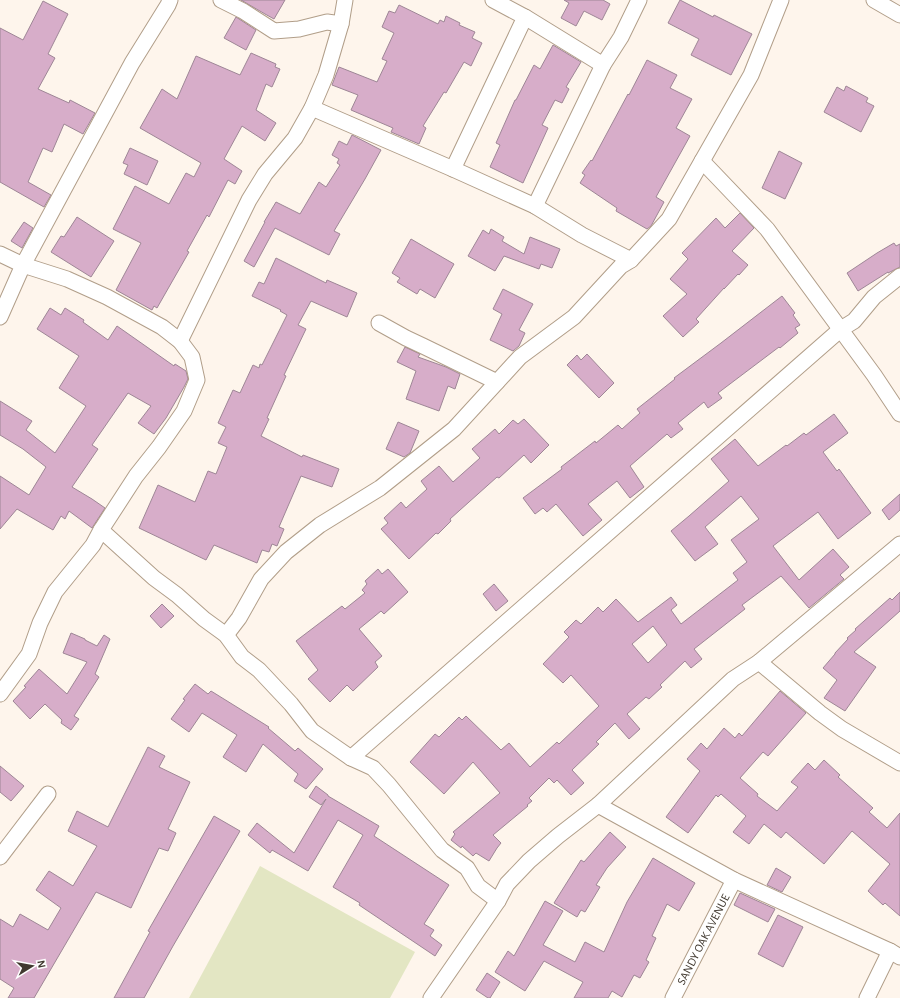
<svg xmlns="http://www.w3.org/2000/svg" width="900" height="998" font-family="'Alegreya Sans',sans-serif">
<style>
.green{fill:#e3e6c3}
.building{fill:#d7adc9;stroke:#9e8696;fill-rule:evenodd}
.lines{fill:none;stroke-linecap:round;stroke-linejoin:round}
.minor-casing{stroke:#b19e89;stroke-width:17}
.minor{stroke:#fff;stroke-width:15}
.labels{text-anchor:middle;stroke-width:3;stroke-linejoin:round;paint-order:stroke}
.street-label{font-size:12px;fill:#413930;stroke:#fff}
</style>
<rect width="100%" height="100%" fill="#fef5ec"/>
<!-- green -->
<polygon class="green" points="260,866 415,952 390,998 189,998"/>
<!-- building -->
<g class="building">
<polygon points="241,0 285,0 274,19 265,14"/>
<polygon points="564,0 603,0 610,4 602,20 584,11 576,26 561,18 569,3"/>
<polygon points="680,0 713,17 714,15 752,34 731,75 691,55 699,39 668,23"/>
<polygon points="43,1 68,14 48,54 55,58 38,89 69,103 70,100 95,113 83,134 64,124 52,152 43,148 28,182 51,195 44,207 0,182 0,28 23,40"/>
<polygon points="399,5 438,24 440,20 444,22 446,16 460,23 459,25 475,32 472,38 482,43 471,66 464,62 446,93 444,92 423,126 426,128 419,144 391,132 393,128 351,110 358,95 332,85 339,67 377,82 387,61 382,59 394,33 382,27 389,11 395,13"/>
<polygon points="236,17 256,30 246,50 224,38"/>
<polygon points="553,45 581,62 566,87 569,89 562,103 555,100 542,125 548,128 523,183 490,167 500,145 496,143 515,100 516,100 534,65 540,69"/>
<polygon points="251,53 276,64 275,67 280,69 272,87 266,84 256,110 276,123 265,141 242,126 224,159 242,171 235,184 228,180 209,217 207,215 187,251 189,252 157,308 154,306 152,310 116,290 141,243 113,229 135,186 169,204 186,173 194,177 201,163 140,128 162,89 177,99 196,56 240,75"/>
<polygon points="647,60 677,75 670,88 692,99 676,128 690,136 656,197 664,202 651,226 647,229 616,211 617,208 580,183 585,175 582,173 591,160 592,161 628,94 629,95"/>
<polygon points="846,86 868,98 866,102 874,106 861,132 824,112 837,87 844,91"/>
<polygon points="352,135 381,150 365,179 334,231 340,234 329,255 275,228 254,267 244,261 265,222 264,222 276,202 300,214 319,182 326,187 340,165 337,163 339,159 332,155 339,141 347,145"/>
<polygon points="130,148 158,161 147,185 124,174 128,165 123,163"/>
<polygon points="779,151 802,163 785,199 762,188"/>
<polygon points="740,213 754,228 732,251 748,265 739,275 738,274 724,289 724,288 696,319 699,322 683,337 663,316 687,294 670,279 688,259 682,253 716,218 725,228"/>
<polygon points="77,217 114,241 91,277 51,252 61,236 64,237"/>
<polygon points="24,222 33,228 22,248 11,241"/>
<polygon points="491,229 504,237 502,241 524,254 530,237 560,249 552,268 541,264 539,269 504,256 495,271 468,256 483,230 489,234"/>
<polygon points="411,239 454,264 435,298 420,289 417,294 397,282 400,278 392,273"/>
<polygon points="894,243 896,246 900,244 900,267 888,273 888,272 858,291 847,273 877,253"/>
<polygon points="276,258 326,283 327,280 357,293 347,317 311,301 298,325 306,329 284,375 286,376 267,418 269,419 261,436 302,457 303,455 339,469 332,487 301,476 279,527 284,529 277,546 272,544 269,552 262,550 257,563 214,545 206,560 139,528 158,485 195,502 208,471 216,474 227,447 218,443 226,427 218,423 233,390 240,393 253,365 259,368 260,364 262,365 287,315 280,311 281,310 252,296 259,282 264,284"/>
<polygon points="503,289 533,304 519,330 525,333 519,346 513,351 490,340 502,314 493,309"/>
<polygon points="782,296 795,313 793,315 800,325 795,328 798,333 780,348 779,347 718,393 722,398 708,408 704,402 678,423 683,429 671,438 667,434 630,466 644,487 630,498 617,481 588,504 602,520 583,536 556,504 547,512 543,508 535,514 523,498 562,469 561,467 595,441 596,443 618,425 622,429 640,413 637,409 675,379 674,378 721,343"/>
<polygon points="50,308 61,315 65,308 84,320 83,322 108,340 117,326 174,366 175,364 186,371 188,379 184,387 166,418 154,434 138,423 151,406 128,393 92,445 98,449 72,487 92,499 105,508 92,528 69,511 65,519 61,516 53,530 17,509 0,529 0,476 29,495 46,467 23,449 0,435 0,401 32,421 26,430 55,453 86,406 59,388 79,356 37,329"/>
<polygon points="405,347 420,354 418,357 446,367 460,374 455,389 448,386 439,411 406,399 416,371 397,362"/>
<polygon points="587,354 614,383 599,398 567,365 577,355 581,360"/>
<path d="M834 414 848 433 823 452 837 471 839 469 871 513 838 539 818 512 773 546 799 580 833 549 849 567 840 575 844 579 809 608 781 576 742 605 745 609 694 649 702 659 691 668 685 661 660 685 662 687 649 699 646 697 627 714 640 729 629 739 615 723 596 742 599 744 572 770 584 783 571 795 557 780 554 783 549 778 529 798 532 801 527 805 528 806 493 835 501 843 497 848 489 861 476 853 473 856 462 846 461 848 451 840 455 834 453 832 500 793 473 762 444 794 410 762 435 734 439 737 459 717 462 720 466 716 501 750 509 743 530 767 557 742 559 744 599 706 571 675 563 683 543 664 569 637 564 632 576 620 581 624 598 607 603 612 616 599 638 622 671 597 677 605 671 610 681 624 738 580 733 573 747 562 731 540 759 519 741 496 705 527 718 544 695 561 671 531 689 516 729 481 711 459 735 439 758 466 786 445 787 446 804 433 806 435ZM653 626 667 645 648 663 632 644Z"/>
<polygon points="524,419 549,445 531,463 524,455 499,478 497,477 450,519 451,521 438,534 436,533 409,559 381,529 388,523 384,518 401,502 406,508 427,489 421,481 439,466 453,482 480,458 472,449 495,429 499,434 513,420 518,424"/>
<polygon points="398,422 419,431 410,453 404,457 386,449"/>
<polygon points="900,494 900,510 889,520 882,510"/>
<polygon points="378,569 382,574 388,569 408,592 384,614 381,611 359,629 382,656 375,662 378,667 353,691 347,685 330,702 308,679 318,670 296,641 321,622 342,606 345,609 365,593 362,590 367,584 365,581"/>
<polygon points="494,584 508,601 496,611 483,594"/>
<polygon points="900,592 900,611 854,652 876,667 845,711 824,698 837,680 823,668 835,654 835,653 848,639 847,638 856,630 855,629 890,598 892,600"/>
<polygon points="162,604 174,616 161,628 150,616"/>
<polygon points="71,633 85,639 85,640 97,646 104,635 110,639 95,674 99,677 74,716 79,719 71,730 61,723 62,720 45,704 30,719 13,701 26,687 24,686 39,669 67,694 87,662 63,653"/>
<polygon points="195,684 208,694 211,691 269,727 268,728 295,751 298,748 323,769 306,789 294,781 298,774 263,744 246,772 223,757 237,735 202,713 189,732 171,719 185,700 183,699"/>
<polygon points="780,691 806,713 768,756 763,752 740,778 758,794 757,796 777,811 798,787 791,782 808,763 815,770 824,760 840,775 838,777 873,808 869,812 887,828 900,813 900,916 885,903 883,905 868,891 890,864 852,831 824,864 786,832 781,838 764,824 749,844 733,832 746,816 721,794 718,797 716,795 688,833 666,817 700,771 687,759 701,743 707,749 724,728 735,738 739,733 742,736"/>
<polygon points="148,747 165,756 159,767 190,782 168,829 176,833 168,851 159,848 131,908 96,892 34,998 8,998 14,988 0,979 0,919 13,927 20,914 48,930 61,908 36,890 49,871 73,886 97,846 68,831 77,811 108,827"/>
<polygon points="0,766 24,786 11,801 0,792"/>
<polygon points="316,786 328,795 328,796 379,826 374,836 449,885 424,924 434,930 430,936 442,945 435,956 359,905 360,903 333,887 363,835 338,820 308,871 272,850 270,853 248,835 257,823 294,853 326,799 321,805 309,797"/>
<polygon points="214,816 240,831 173,946 144,998 114,998 150,932 148,931"/>
<polygon points="610,832 626,847 607,868 596,885 600,887 585,912 581,910 577,917 554,903 581,860 584,862"/>
<polygon points="653,858 695,883 679,911 667,904 652,936 656,938 646,960 649,962 640,978 634,975 622,997 612,991 608,998 574,998 583,982 544,961 525,991 495,972 508,951 514,956 545,901 563,911 543,945 575,962 585,942 604,952 627,902"/>
<polygon points="776,868 791,877 782,892 767,885"/>
<polygon points="740,893 775,909 768,922 734,905"/>
<polygon points="778,915 803,927 783,967 758,954"/>
<polygon points="487,973 500,982 490,998 488,998 476,990"/>
</g>
<g class="lines">
<!-- minor casing -->
<g class="minor-casing">
<g id="minor">
<polyline points="221,0 243,11 274,31 299,29 327,22 341,24"/>
<polyline points="493,0 525,17 603,65"/>
<polyline points="874,0 900,15"/>
<polyline points="312,108 453,169 535,206 582,235 631,260"/>
<polyline points="702,161 767,229 874,375 900,414"/>
<polyline points="453,169 525,17"/>
<polyline points="535,206 603,65 621,37 639,0"/>
<polyline points="0,254 23,265 67,279 107,297 162,327 180,341 192,357 197,380 184,411 159,447 136,476 101,530 154,578 177,595 204,619 226,635 242,657 259,670 274,686 291,704 312,731 351,758 373,768 389,785 442,850 467,868 478,886 498,901"/>
<polyline points="0,317 23,265 132,63 168,5 170,0"/>
<polyline points="379,323 406,338 423,346 497,382"/>
<polyline points="180,341 249,200 265,174 295,138 312,108 326,75 341,24 345,0"/>
<polyline points="226,635 239,618 261,579 286,552 320,525 380,488 454,429 520,357 574,317 621,266 631,260 669,219 751,75 781,0"/>
<polyline points="759,662 820,713 842,729 900,763"/>
<polyline points="0,694 29,654 40,623 55,592 93,545 101,530"/>
<polyline points="351,758 841,329 854,321 874,297 900,276"/>
<polyline points="598,805 734,880 890,951 900,957"/>
<polyline points="0,857 48,794"/>
<polyline points="431,998 498,901 507,884 529,861 558,836 598,805 733,679 759,662 900,544"/>
<path id="s1" d="M673 998 734 880"/>
<polyline points="867,998 890,951"/>
</g>
</g>
<!-- minor -->
<use href="#minor" class="minor"/>
</g>
<g class="labels">
<!-- street labels -->
<g class="street-label">
<text dy="4" stroke="none"><textPath href="#s1" startOffset="66">SANDY OAK AVENUE</textPath></text>
</g>
</g>
<!-- north arrow -->
<g transform="translate(32 966) rotate(79)" stroke="#ffffff" stroke-width="3" paint-order="stroke">
<path d="M0-3L7 15L0 10L-7 15Z" fill="#413930"/>
<text y="-6" font-size="11" font-weight="bold" text-anchor="middle" fill="#413930">N</text>
</g>
</svg>
